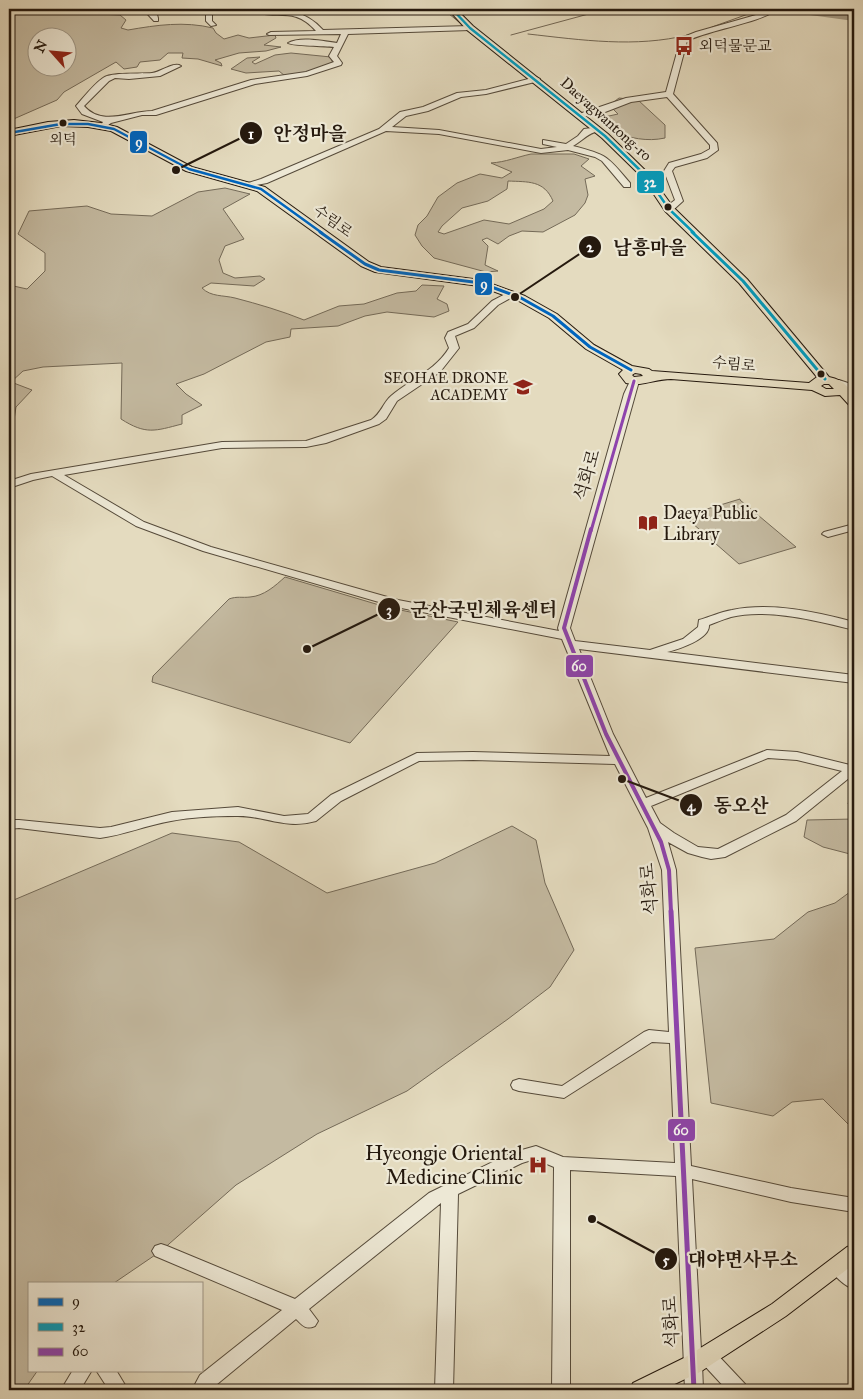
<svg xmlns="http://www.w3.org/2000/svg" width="863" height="1399" font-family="'IM FELL Great Primer','Noto Serif KR',serif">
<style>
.green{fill:#c4baa1;stroke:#746a58;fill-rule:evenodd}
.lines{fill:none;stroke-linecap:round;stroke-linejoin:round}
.stream{stroke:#716654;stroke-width:1}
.river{fill:#a39983;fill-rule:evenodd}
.minor-casing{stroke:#554a3a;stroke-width:2}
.major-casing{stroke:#25190e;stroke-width:2}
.minor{fill:#ede8d5;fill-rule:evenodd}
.major{fill:#e4dbbf;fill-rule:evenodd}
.bus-1-far1-casing{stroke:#ede8d5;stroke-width:5}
.bus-1-casing{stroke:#ede8d5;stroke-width:6}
.bus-2-far1-casing{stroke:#ede8d5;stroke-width:5}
.bus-2-casing{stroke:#ede8d5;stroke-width:6}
.bus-3-far2-casing{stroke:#ede8d5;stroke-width:6}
.bus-3-far1-casing{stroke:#ede8d5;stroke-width:8}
.bus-3-casing{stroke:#ede8d5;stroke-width:9}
.bus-1-far1{stroke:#0065bd;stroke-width:2.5}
.bus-1{stroke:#0065bd;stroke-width:3}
.bus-2-far1{stroke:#049bbb;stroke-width:2.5}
.bus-2{stroke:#049bbb;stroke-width:3}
.bus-3-far2{stroke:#8e44ad;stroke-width:3}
.bus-3-far1{stroke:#8e44ad;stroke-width:4}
.bus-3{stroke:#8e44ad;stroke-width:5}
.bus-dot{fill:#25190e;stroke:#ede8d5;stroke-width:2}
.labels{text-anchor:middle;stroke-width:4.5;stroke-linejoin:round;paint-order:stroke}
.far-bus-label{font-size:14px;fill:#25190e;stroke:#ede8d5}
.far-poi-label{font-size:15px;fill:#25190e;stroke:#ede8d5;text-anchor:start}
.far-street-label{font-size:15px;fill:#25190e;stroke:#ede8d5}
.street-label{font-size:18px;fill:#25190e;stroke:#ede8d5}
.poi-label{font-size:18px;fill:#25190e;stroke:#ede8d5;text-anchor:start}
.near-poi-label{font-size:21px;fill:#25190e;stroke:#ede8d5;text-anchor:end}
.leader{fill:none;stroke:#25190e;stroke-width:2}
.callout-dot{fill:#25190e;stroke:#ede8d5;stroke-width:2}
.mark-label{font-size:15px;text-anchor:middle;font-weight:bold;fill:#fff}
.callout-label{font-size:19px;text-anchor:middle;font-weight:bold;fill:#25190e;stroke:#ede8d5;stroke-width:4.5;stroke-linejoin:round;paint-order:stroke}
.line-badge{stroke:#ede8d5;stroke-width:2}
.badge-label{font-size:14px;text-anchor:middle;font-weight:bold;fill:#fff}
</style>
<rect width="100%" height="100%" fill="#e4dbbf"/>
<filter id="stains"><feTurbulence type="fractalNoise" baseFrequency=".004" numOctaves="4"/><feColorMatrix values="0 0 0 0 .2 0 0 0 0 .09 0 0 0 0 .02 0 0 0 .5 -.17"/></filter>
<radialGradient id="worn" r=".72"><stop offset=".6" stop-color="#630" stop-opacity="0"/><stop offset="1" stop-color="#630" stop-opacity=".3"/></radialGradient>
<!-- green -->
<g class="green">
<path d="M9 9H99L101 10 98 14 120 15 126 20 121 28 128 30C157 25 184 21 213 28L216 33 224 39 238 35 249 38 275 35 276 38 264 45 281 47 266 51 239 53 215 60 221 63 222 66 198 59 182 58 183 53H168L160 60 140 62 137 67 124 69 116 62 64 92 57 100 9 121ZM38 38H68V68H38Z"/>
<polygon points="291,53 331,57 333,64 307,73 285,76 279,71 246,73 231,69 247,58 260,57 252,62 255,64 275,55"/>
<path d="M619 98 638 100 665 125V138C647 142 630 138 613 132L610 125 598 115 609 116 618 114 613 109 611 104Z"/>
<path d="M531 154H574L589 159 581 166 595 176 585 179 588 195 585 203 575 215 543 232 522 231 509 236 498 244 487 238 482 240 488 246 485 265 498 271 486 272 434 258 422 246 415 235 418 225 427 216 438 197 457 183 480 174 502 178 512 172 491 163C506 162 517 157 531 154ZM508 181C528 182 544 180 553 201L544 209 509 224 484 220 444 234 438 232 442 226 462 208 488 201 507 189Z"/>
<path d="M225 188 250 194 223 209 244 239 225 246 219 260 223 273 235 278 260 276 265 279 254 286 211 283 202 288C211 297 223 295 235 298 258 304 282 311 304 320L339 306 364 304 397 293 416 291 422 285 444 286 437 299 447 304 449 311 434 317 387 312 365 316 338 326 291 329 290 337 266 342 204 374 176 384 186 394 202 405 182 415V424C155 431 146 435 121 419L122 363 43 367 23 371 11 382 32 390 16 407 14 420 9 421V285L27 289 45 271V253L18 234 29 211 87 206 111 214 152 216 198 192Z"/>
<polygon points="740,499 740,500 796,547 739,564 684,516"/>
<path d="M285 577 386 607 458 622 350 743 152 682 153 676 229 599C237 596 242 598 250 597 264 596 275 586 285 577Z"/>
<polygon points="854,796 854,857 850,854 823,847 804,837 807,820 854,819 848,803"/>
<polygon points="512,826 536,840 545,883 574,950 550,987 508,1019 407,1091 317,1134 236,1185 161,1251 114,1283 29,1283 29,1370 38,1370 24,1390 9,1390 9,902 172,833 239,842 327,893 435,863"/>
<polygon points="854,889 854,1130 823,1099 792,1102 773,1116 711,1103 695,948 774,939 808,912 835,903"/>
</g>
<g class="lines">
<!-- stream -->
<g class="stream">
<polyline points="443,9 465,27"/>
<polyline points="712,27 751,13"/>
<path d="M528 34C582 40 635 48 688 35"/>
<polyline points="511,35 607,9"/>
</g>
<!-- river -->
<polygon class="river" points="784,9 806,9 854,15 854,21 788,12"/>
<!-- minor casing -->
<g class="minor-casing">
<g id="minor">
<path d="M143 9C151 9 159 12 158 21H154Z"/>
<polygon points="216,9 226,9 212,14 212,21 216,25 211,26 206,21 206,13"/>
<path d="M253 9C282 9 303 8 323 30L470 26 474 28 470 30 348 34 337 56 342 63 341 65 307 76 255 84 156 115H142L111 123 104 128 100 126 103 122 82 114 76 106C84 97 93 85 103 78 111 72 141 74 152 73 161 72 174 61 181 66L160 76 129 79 115 78 109 81 84 106C102 127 130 111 152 111L251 80 306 72 334 62 329 56 334 47C326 46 293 46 288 43 300 36 323 41 337 43L341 34 269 35 267 34 271 32 316 31C292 3 271 23 253 9Z"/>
<path d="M769 9H777C761 23 711 29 687 41L673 94 717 143 718 150 707 158 675 167 672 171 683 201 672 211H666V207L675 200 664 171 669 163 701 154 710 149V145L667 97 631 102 600 114 580 117 576 115 626 98 666 92 681 38 696 32 763 13Z"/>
<path d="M536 77 540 79 539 81 486 94 461 97 428 111 406 116 392 127 439 130 541 149 557 147 543 144V140L566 144 578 136 584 129 599 127V131C588 133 583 140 573 146 608 155 607 156 630 183V187H624L602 161 595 157 568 150 541 153 439 134 386 131 267 183 246 187 242 185 261 179 379 129 400 112 423 107 457 93 486 90Z"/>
<path d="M511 291 516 294 514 296 498 305 474 328 455 336 459 348 440 372 397 401 386 419 379 424 326 443 306 447 222 448 64 475 144 522 211 547 398 600 559 631 558 628 624 394 631 379H637L639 381 570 628 575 641 650 650 683 639 698 627 699 620C710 617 720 612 732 610 771 602 817 612 854 622V630C819 621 767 608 731 617 724 619 717 622 709 625 710 639 679 649 667 652L854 675V683L579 649 613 734 646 798 767 750 797 752 850 765 854 764V774L796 821 725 857 711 859 702 857 688 853 668 842 676 870 691 1166 791 1188 854 1198V1212L791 1202 692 1179 701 1350 707 1348 713 1350 745 1384 748 1390H727L702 1363 703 1390H685L676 1176 570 1170V1390H552L554 1167 535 1159 522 1163 458 1194 453 1390H435L441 1203 309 1309 318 1321 315 1326C306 1330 303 1326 296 1319L210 1390H192L200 1375 282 1310 155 1256 152 1251 155 1246 161 1244 167 1246 295 1299 429 1193 511 1153 536 1146 563 1157 675 1163 670 1043 652 1042 564 1098 519 1091 513 1089 511 1085 513 1081 519 1079 562 1086 644 1032 649 1030 669 1032 662 870 648 828 615 764 473 760 419 761 341 801 316 821C285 830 264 815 236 816 215 816 191 817 171 821 147 825 124 835 100 838L19 828 9 829V820H19L100 828 111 827 172 812 238 807 284 816 308 814 331 795 417 753 473 752 610 756 562 639 396 607 203 551 136 526 52 476 33 480 9 488V481L31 474 222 442 306 441 371 420C381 414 383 403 391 396 411 379 435 371 449 348L445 338 448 332 468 324 492 301ZM768 758 797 760 842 771 786 815 718 849 698 847 674 833 660 823 651 806Z"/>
<polygon points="839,380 854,385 854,391 835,385 835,381"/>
<polygon points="854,524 854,530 828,537 822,534 824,532"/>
<path d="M837 1259 843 1261 854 1271V1289C844 1286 833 1275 828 1266L831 1261Z"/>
<polygon points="73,1370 92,1370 80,1390 61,1390"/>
<polygon points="96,1370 116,1370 128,1390 109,1390"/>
</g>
</g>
<!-- major casing -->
<g class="major-casing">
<g id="major">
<path d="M448 9H456L473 26 608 134 649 174 673 207 747 279 829 377C845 380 854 391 854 407L850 406 840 395 825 396 812 390 671 379C655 379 642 387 626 383L619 374 623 370 586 349 549 318 517 300 479 286 375 272 361 266 257 191 186 171 111 131 88 127 61 126 9 136V130L48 122 74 120 101 123 117 127 192 167 265 187 369 262 381 267 481 280 525 296 557 314 594 345 632 366 649 369 652 371 809 383 817 377 739 283 665 211 643 178 602 138 467 30ZM635 373 641 374 643 376 634 377 632 375ZM824 384H829L834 389H826L821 386Z"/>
<polygon points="854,1245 854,1264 786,1316 700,1372 662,1390 630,1390 633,1383 684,1358 772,1304 847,1247"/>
</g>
</g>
<!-- minor -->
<use href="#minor" class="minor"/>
<!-- major -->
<use href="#major" class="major"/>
<!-- bus-1-far1 casing -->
<g class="bus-1-far1-casing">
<polyline id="bus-1-far1" points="9,133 61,124 88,124 114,129 189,169 261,189 322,233"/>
</g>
<!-- bus-1 casing -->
<g class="bus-1-casing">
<polyline id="bus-1" points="320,232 365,264 379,270 481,283 521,298 553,316 590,347 631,370"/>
</g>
<!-- bus-2-far1 casing -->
<g class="bus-2-far1-casing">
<polyline id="bus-2-far1" points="452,9 470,28 605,136 646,176 669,209 694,233"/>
</g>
<!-- bus-2 casing -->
<g class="bus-2-casing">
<polyline id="bus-2" points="692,232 743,281 825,379"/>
</g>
<!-- bus-3-far2 casing -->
<g class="bus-3-far2-casing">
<polyline id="bus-3-far2" points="591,531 634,381"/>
</g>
<!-- bus-3-far1 casing -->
<g class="bus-3-far1-casing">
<polyline id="bus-3-far1" points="591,529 564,628 606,734 661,842 669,870 671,912"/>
</g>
<!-- bus-3 casing -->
<g class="bus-3-casing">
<polyline id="bus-3" points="671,911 694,1390"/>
</g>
<!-- bus-1-far1 -->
<use href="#bus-1-far1" class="bus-1-far1"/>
<!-- bus-1 -->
<use href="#bus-1" class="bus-1"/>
<!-- bus-2-far1 -->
<use href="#bus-2-far1" class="bus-2-far1"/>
<!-- bus-2 -->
<use href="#bus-2" class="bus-2"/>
<!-- bus-3-far2 -->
<use href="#bus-3-far2" class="bus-3-far2"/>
<!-- bus-3-far1 -->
<use href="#bus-3-far1" class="bus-3-far1"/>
<!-- bus-3 -->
<use href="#bus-3" class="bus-3"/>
</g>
<!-- icons -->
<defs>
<g id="bus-bare" transform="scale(1.5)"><path d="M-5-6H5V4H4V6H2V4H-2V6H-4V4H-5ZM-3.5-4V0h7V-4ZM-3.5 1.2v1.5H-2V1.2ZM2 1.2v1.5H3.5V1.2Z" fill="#8f2418" stroke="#ede8d5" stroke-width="2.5" paint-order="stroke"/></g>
<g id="school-bare" transform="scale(1.5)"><path d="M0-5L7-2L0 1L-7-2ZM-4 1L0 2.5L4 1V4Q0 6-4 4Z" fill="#8f2418" stroke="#ede8d5" stroke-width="2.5" paint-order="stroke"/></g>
<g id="library-bare" transform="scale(1.5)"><path d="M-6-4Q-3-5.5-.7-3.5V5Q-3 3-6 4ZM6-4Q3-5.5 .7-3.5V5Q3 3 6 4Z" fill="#8f2418" stroke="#ede8d5" stroke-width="2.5" paint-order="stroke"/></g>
<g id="hospital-bare" transform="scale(1.5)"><path d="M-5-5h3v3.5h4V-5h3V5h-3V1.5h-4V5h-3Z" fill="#8f2418" stroke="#ede8d5" stroke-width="2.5" paint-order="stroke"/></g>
</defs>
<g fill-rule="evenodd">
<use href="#bus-bare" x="684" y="46"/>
<use href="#school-bare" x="523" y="387"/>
<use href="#library-bare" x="648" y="523"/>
<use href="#hospital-bare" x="538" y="1165"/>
</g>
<!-- markers -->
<g class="bus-dot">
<circle cx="63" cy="123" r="4.5"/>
<circle cx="668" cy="207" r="4.5"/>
<circle cx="821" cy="374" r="4.5"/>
</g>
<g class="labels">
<!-- far-bus labels -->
<g class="far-bus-label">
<text x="63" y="144">외덕</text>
</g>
<!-- far-poi labels -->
<g class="far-poi-label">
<text x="699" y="51">외덕물문교</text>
<text x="508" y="383" text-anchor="end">SEOHAE DRONE<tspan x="508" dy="17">ACADEMY</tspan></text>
</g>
<!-- far-street labels -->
<g class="far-street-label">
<text transform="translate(606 119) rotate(42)" y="5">Daeyagwantong-ro</text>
<text transform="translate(333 221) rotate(36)" y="5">수림로</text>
<text transform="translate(734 364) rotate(6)" y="5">수림로</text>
</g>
<!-- street labels -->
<g class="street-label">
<text transform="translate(587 475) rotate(-74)" y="6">석화로</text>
<text transform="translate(649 889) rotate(-95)" y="6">석화로</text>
<text transform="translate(671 1322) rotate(-93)" y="6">석화로</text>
</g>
<!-- poi labels -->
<g class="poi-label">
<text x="663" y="519">Daeya Public<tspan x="663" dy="21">Library</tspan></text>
</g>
<!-- near-poi labels -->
<g class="near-poi-label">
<text x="523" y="1160">Hyeongje Oriental<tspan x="523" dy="24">Medicine Clinic</tspan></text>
</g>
</g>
<!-- callouts -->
<path class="leader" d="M176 170L251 133M515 297L590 247M307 649L389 609M622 779L691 805M592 1219L666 1259"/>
<g class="callout-dot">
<circle cx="176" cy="170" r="5"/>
<circle cx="515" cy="297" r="5"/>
<circle cx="307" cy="649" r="5"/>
<circle cx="622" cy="779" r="5"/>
<circle cx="592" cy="1219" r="5"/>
<circle cx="251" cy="133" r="12"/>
<circle cx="590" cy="247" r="12"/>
<circle cx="389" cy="609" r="12"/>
<circle cx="691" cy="805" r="12"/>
<circle cx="666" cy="1259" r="12"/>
</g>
<g class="mark-label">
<text x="251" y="139">1</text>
<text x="590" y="252">2</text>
<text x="389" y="615">3</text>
<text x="691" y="811">4</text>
<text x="666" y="1265">5</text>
</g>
<g class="callout-label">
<text x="310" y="140">안정마을</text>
<text x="650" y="254">남흥마을</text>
<text x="484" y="616">군산국민체육센터</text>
<text x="741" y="812">동오산</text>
<text x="743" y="1266">대야면사무소</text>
</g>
<g class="line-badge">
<rect x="129" y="130" width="19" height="24" rx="5" fill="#0065bd"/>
<rect x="636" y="170" width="29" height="24" rx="5" fill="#049bbb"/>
<rect x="474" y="272" width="19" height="24" rx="5" fill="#0065bd"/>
<rect x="565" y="654" width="29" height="24" rx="5" fill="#8e44ad"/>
<rect x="667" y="1118" width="29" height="24" rx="5" fill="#8e44ad"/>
</g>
<g class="badge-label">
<text x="139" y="147">9</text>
<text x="650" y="187">32</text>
<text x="484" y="289">9</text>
<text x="579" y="671">60</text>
<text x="681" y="1135">60</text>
</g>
<!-- margin -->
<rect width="863" height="1399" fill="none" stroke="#e4dbbf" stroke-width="30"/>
<rect x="10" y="10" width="843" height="1379" fill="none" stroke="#25190e" stroke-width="2.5"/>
<rect x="15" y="15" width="833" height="1369" fill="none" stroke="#25190e"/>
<!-- legend -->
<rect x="28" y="1282" width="175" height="90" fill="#ede8d5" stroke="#9d9585"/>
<rect x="38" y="1298" width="25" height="8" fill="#0065bd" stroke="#9d9585"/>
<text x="72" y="1306" font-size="15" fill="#25190e">9</text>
<rect x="38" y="1323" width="25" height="8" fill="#049bbb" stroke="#9d9585"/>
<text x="72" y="1332" font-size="15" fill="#25190e">32</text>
<rect x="38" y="1348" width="25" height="8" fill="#8e44ad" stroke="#9d9585"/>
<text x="72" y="1356" font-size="15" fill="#25190e">60</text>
<!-- north arrow -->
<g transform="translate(52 52) rotate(297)"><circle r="24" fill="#ede8d5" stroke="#9d9585"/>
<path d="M0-4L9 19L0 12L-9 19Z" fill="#8f2418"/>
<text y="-8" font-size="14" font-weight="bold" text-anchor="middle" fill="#25190e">N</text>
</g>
<rect width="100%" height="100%" filter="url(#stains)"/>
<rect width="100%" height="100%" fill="url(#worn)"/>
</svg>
